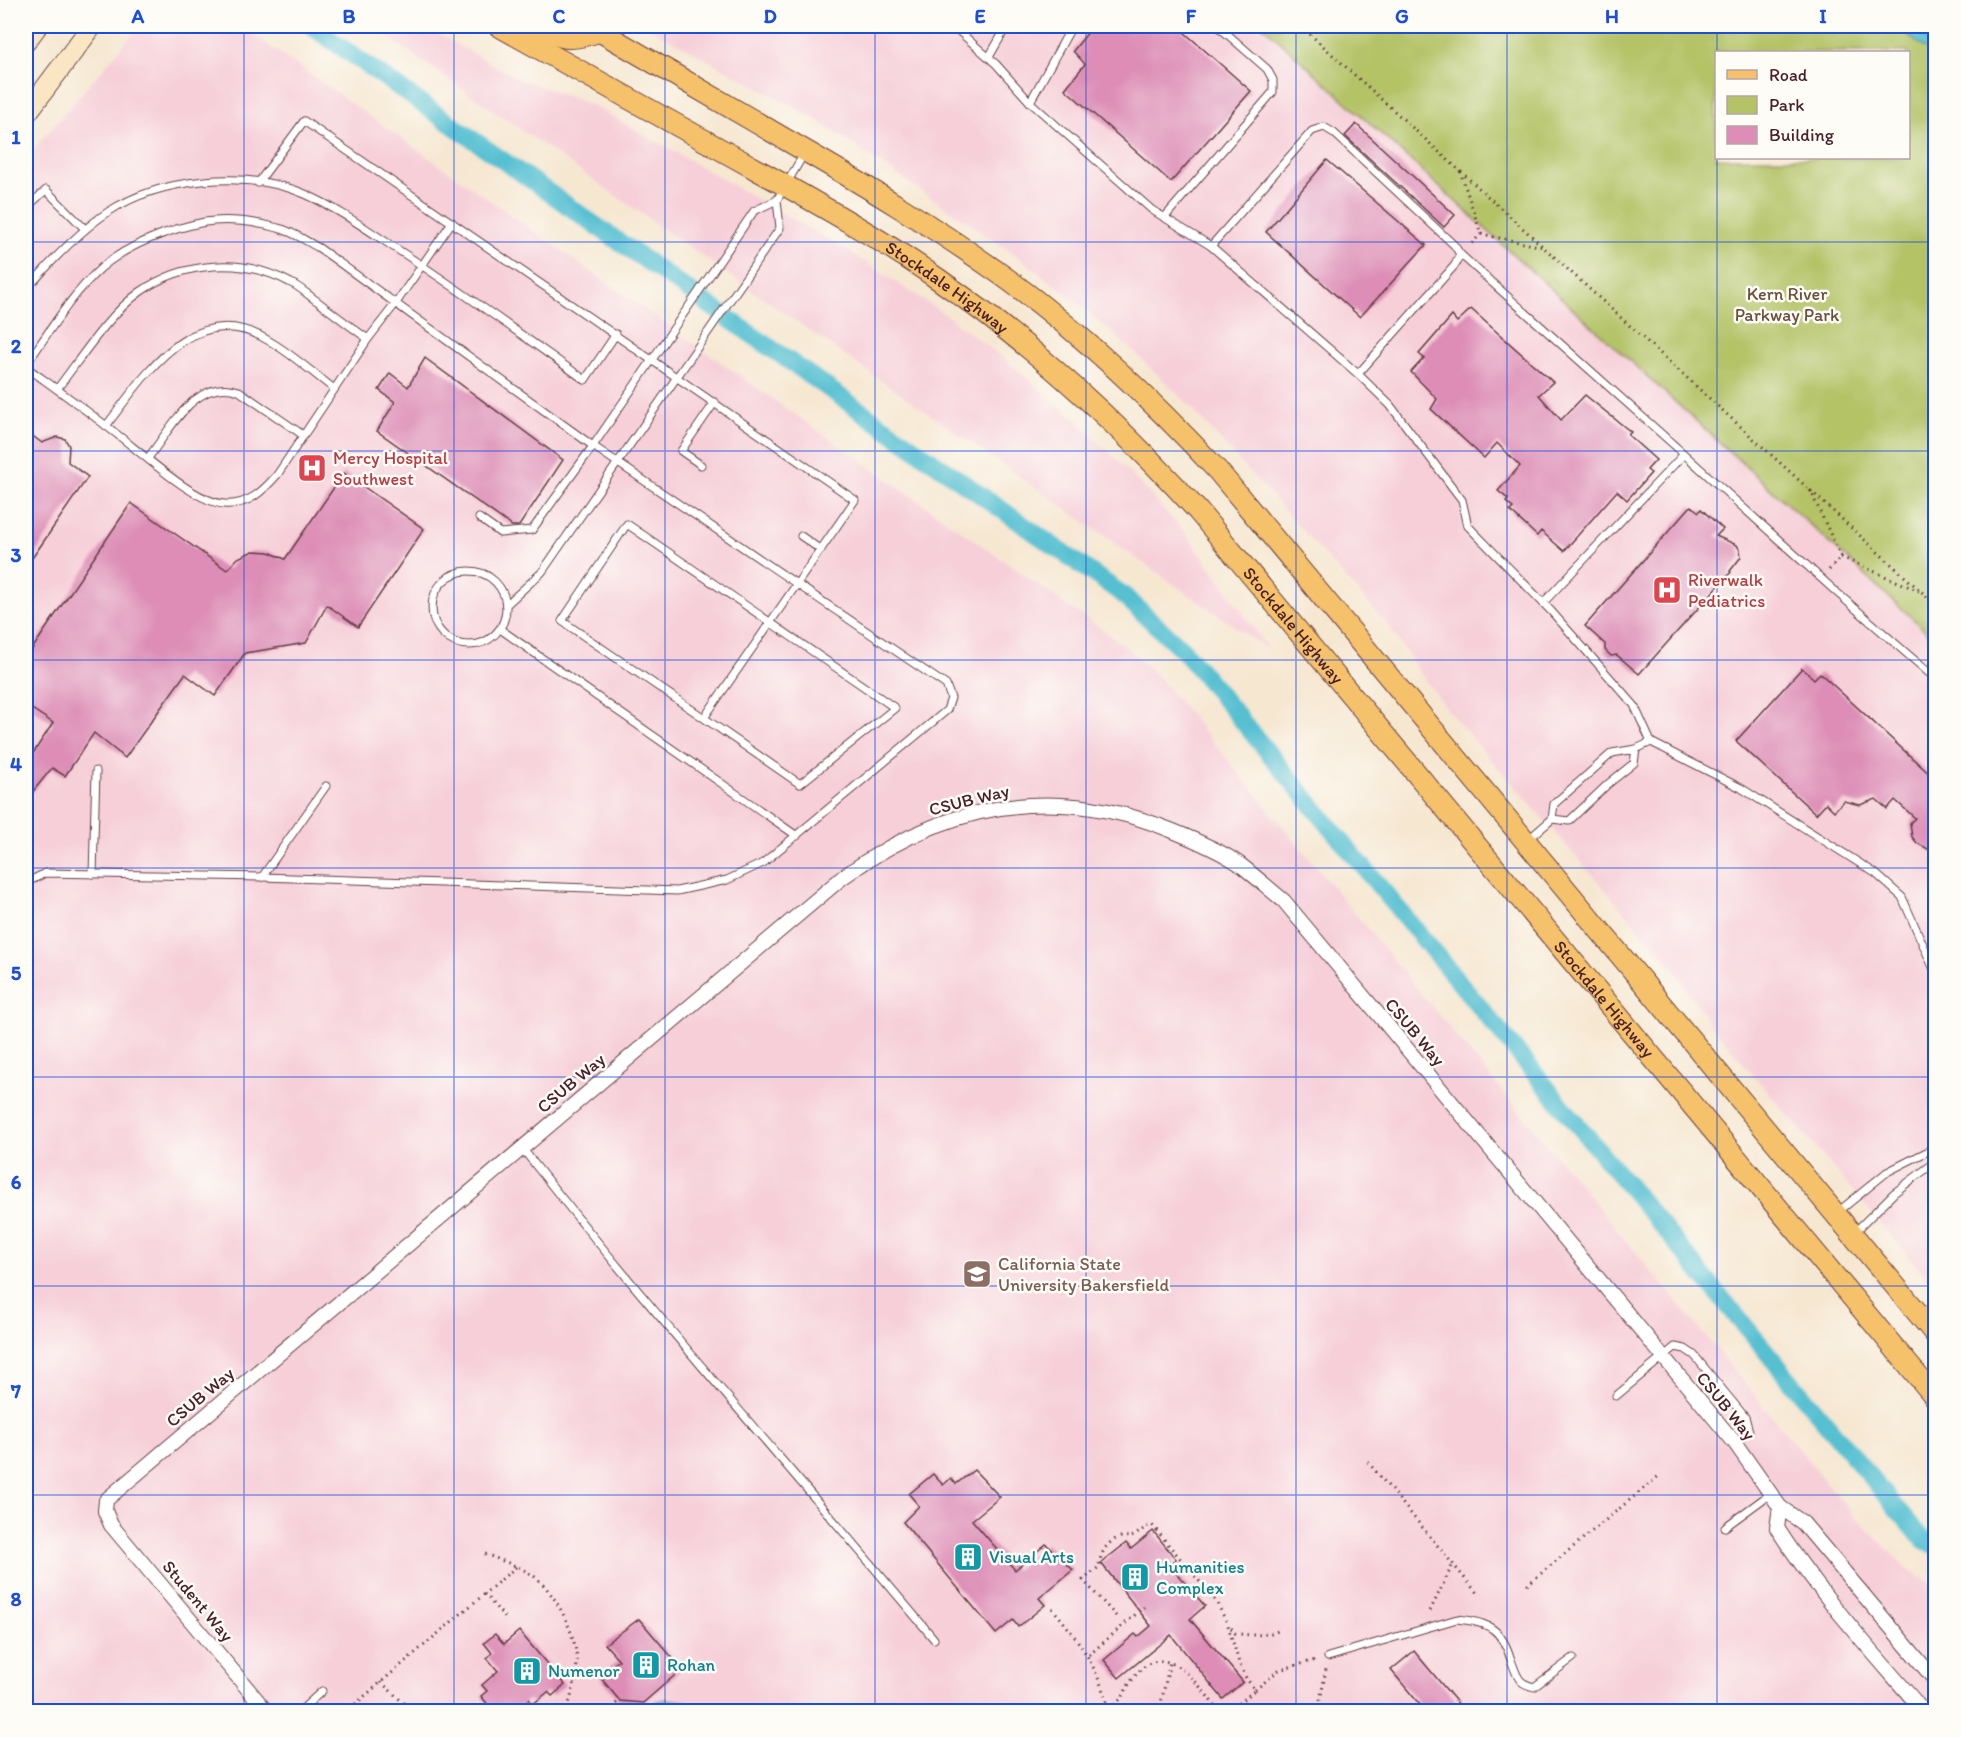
<svg xmlns="http://www.w3.org/2000/svg" width="1961" height="1737" font-family="Itim,sans-serif">
<style>
.built{fill:#f6cfd8}
.green{fill:#b3c366;stroke:#7e7148;stroke-width:1.5;fill-rule:evenodd}
.water{fill:#56c0d1;stroke:#50707e;stroke-width:1.5}
.lines{fill:none;stroke-linecap:round;stroke-linejoin:round}
.canal{stroke:#56c0d1;stroke-width:18}
.building{fill:#dd8db6}
.lane-casing{stroke:#643d44;stroke-width:9}
.street-casing{stroke:#643d44;stroke-width:16}
.secondary-casing{stroke:#643d44;stroke-width:22}
.primary-casing{stroke:#643d44;stroke-width:23}
.path{stroke:#643d44;stroke-width:3;stroke-dasharray:1.5 4.5;stroke-linecap:butt}
.lane{stroke:#fff;stroke-width:7}
.street{stroke:#fff;stroke-width:14}
.secondary{stroke:#fbe6c4;stroke-width:20}
.primary{stroke:#f5c16b;stroke-width:21}
.grid{fill:none;stroke:#1d4ed8;stroke-width:1.5;stroke-opacity:0.55}
.labels{text-anchor:middle;stroke-width:5;stroke-linejoin:round;paint-order:stroke}
.street-label{font-size:18px;fill:#4a1f2b;stroke:#fdfcf7}
.park-label{font-size:18px;fill:#6a503d;stroke:#fdfcf7}
.health-label{font-size:18px;fill:#be3a42;stroke:#fdfcf7;text-anchor:start}
.education-label{font-size:18px;fill:#785e54;stroke:#fdfcf7;text-anchor:start}
.culture-label{font-size:18px;fill:#0d838f;stroke:#fdfcf7;text-anchor:start}
.neatline{fill:none;stroke:#1d4ed8;stroke-width:2}
.grid-label{font-size:20px;text-anchor:middle;font-weight:bold;fill:#1d4ed8}
</style>
<rect width="100%" height="100%" fill="#fdfcf7"/>
<filter id="ink" filterUnits="userSpaceOnUse"><feTurbulence type="fractalNoise" baseFrequency=".0167" numOctaves="2"/><feDisplacementMap in="SourceGraphic" scale="12" xChannelSelector="R" yChannelSelector="G"/><feConvolveMatrix kernelMatrix="1 2 1 2 8 2 1 2 1" color-interpolation-filters="sRGB"/></filter>
<filter id="wash" filterUnits="userSpaceOnUse"><feTurbulence type="fractalNoise" baseFrequency=".008" numOctaves="4" result="noise"/><feDisplacementMap in="SourceGraphic" scale="24" xChannelSelector="R" yChannelSelector="G"/><feGaussianBlur stdDeviation="1.35" result="paint"/><feColorMatrix in="noise" values="0 0 0 0 0 0 0 0 0 0 0 0 0 0 0 0 0 1.4 0 .05"/><feComposite in="paint" operator="in"/></filter>
<g filter="url(#wash)">
<rect width="100%" height="100%" fill="#f6e7d1"/>
<!-- built -->
<g class="built">
<polygon points="138,26 241,26 1128,648 1162,681 1856,1518 1907,1569 1935,1587 1935,1711 26,1711 26,158 132,35"/>
<polygon points="372,26 424,26 519,79 592,105 847,250 946,315 1003,358 1075,419 1126,469 1188,536 1270,651"/>
<polygon points="646,26 1261,26 1935,639 1935,1287 1709,1023 1673,967 1452,715 1421,674 1389,626 1189,405 1134,352 1077,302 1017,256 814,118"/>
</g>
<!-- green -->
<path class="green" d="M1263 26H1935V639ZM1716 52H1908V158H1716Z"/>
<!-- water -->
<g class="water">
<polygon points="1897,26 1935,26 1935,57"/>
<polygon points="667,1699 686,1702 699,1711 641,1711 655,1702"/>
</g>
<g class="lines">
<!-- canal -->
<polyline class="canal" points="311,26 1122,594 1183,650 1897,1509 1924,1540 1936,1547"/>
</g>
<g id="blocks">
<!-- building -->
<g class="building">
<polygon points="1093,26 1177,26 1251,91 1171,182 1065,89 1085,64 1073,51"/>
<polygon points="1356,124 1455,215 1444,227 1345,136"/>
<polygon points="1327,160 1426,245 1360,317 1266,232"/>
<polygon points="1471,309 1553,382 1539,395 1561,420 1585,395 1631,432 1628,435 1656,460 1647,470 1651,473 1627,500 1617,491 1564,551 1541,531 1537,536 1510,511 1513,508 1506,502 1508,499 1498,491 1520,466 1497,443 1484,458 1431,409 1437,399 1411,372 1424,358 1419,354 1452,316 1457,322"/>
<polygon points="425,358 563,460 519,526 512,526 377,431 395,402 379,390 390,373 408,387"/>
<polygon points="26,431 42,443 57,437 65,439 69,446 68,462 88,477 26,567"/>
<polygon points="344,473 424,529 358,627 327,605 306,643 245,653 215,696 185,674 125,758 94,733 65,776 52,768 26,800 26,764 53,723 26,705 26,658 131,503 227,570 238,558 253,551 269,552 285,559"/>
<polygon points="1691,506 1699,512 1701,509 1723,529 1716,536 1737,545 1740,550 1741,557 1730,571 1731,572 1639,674 1617,655 1611,656 1605,650 1605,644 1585,626"/>
<polygon points="1802,668 1814,679 1820,673 1935,779 1935,853 1917,843 1912,837 1910,823 1915,818 1895,800 1887,809 1876,799 1860,805 1844,801 1834,811 1826,803 1816,814 1736,741"/>
<polygon points="974,1470 1000,1497 972,1520 1015,1570 1046,1544 1073,1570 1039,1598 1045,1605 1018,1627 1013,1620 996,1634 903,1522 919,1506 909,1494 933,1474 943,1485 951,1478 956,1484"/>
<polygon points="1153,1531 1176,1559 1172,1562 1179,1571 1176,1573 1205,1606 1190,1619 1243,1682 1223,1699 1171,1635 1119,1678 1104,1660 1135,1634 1138,1637 1151,1626 1101,1563 1126,1543 1131,1549"/>
<polygon points="639,1619 682,1669 643,1703 620,1701 600,1677 619,1660 605,1644"/>
<polygon points="519,1631 565,1685 552,1696 548,1692 533,1704 529,1699 513,1712 494,1712 481,1696 487,1691 482,1685 498,1671 487,1658 492,1653 484,1643 495,1634 504,1644"/>
<polygon points="1414,1651 1465,1712 1426,1712 1391,1670"/>
</g>
</g>
</g>
<g filter="url(#ink)">
<use href="#blocks" fill-opacity="0" stroke="#643d44" stroke-width="1.5"/>
<g class="lines">
<!-- lane casing -->
<g class="lane-casing">
<g id="lane">
<polyline points="953,26 996,64 1030,102 1152,210 1211,246 1358,374 1390,405 1462,500 1468,526 1551,611 1634,705 1651,742"/>
<polyline points="989,57 1007,26"/>
<polyline points="1030,102 1072,26"/>
<polyline points="258,183 304,121 855,500 704,718 562,621 627,524 895,708 800,784 704,718"/>
<polyline points="26,208 46,190 85,229"/>
<polyline points="1165,217 1273,92 1273,80 1267,69 1218,26"/>
<polyline points="1211,246 1312,131 1324,127 1334,133 1454,245 1460,254 1455,265 1358,374"/>
<polyline points="1460,254 1684,454"/>
<path d="M26 272 35 280C57 255 80 231 108 212 160 178 247 169 305 194 341 210 373 234 406 255 467 295 526 338 585 380L616 334"/>
<path d="M26 365C49 332 71 295 101 268 127 245 172 228 205 222 227 218 256 222 278 228 292 231 306 241 319 248L593 446 946 685 951 698 947 710 763 863 727 880 677 891 262 877 45 873 26 883"/>
<path d="M26 367C55 388 85 409 114 432 141 452 192 501 224 504 248 506 263 491 277 475L368 339 396 303 452 222"/>
<path d="M57 389C81 358 108 315 140 292 184 261 243 257 291 283 300 287 308 295 317 301 334 314 351 327 368 339"/>
<path d="M106 426C146 374 195 294 271 342 293 355 313 373 334 389"/>
<path d="M148 458C171 429 196 376 239 391L303 435"/>
<polyline points="701,465 681,451 715,402"/>
<polyline points="479,518 500,533 532,530 593,446 754,211 777,200 805,152"/>
<polyline points="801,536 821,550"/>
<circle cx="469" cy="608" r="37"/>
<polyline points="1543,603 1684,454 1834,590 1936,679"/>
<polyline points="506,605 542,572 780,228 777,200"/>
<polyline points="500,629 797,836"/>
<polyline points="1636,749 1634,763 1608,784 1569,821 1552,819 1554,804 1612,753 1636,749 1651,742 1741,788 1875,873 1902,897 1936,974"/>
<polyline points="1529,839 1552,819"/>
<polyline points="93,874 96,771"/>
<polyline points="262,877 326,786"/>
<path d="M522 1148C654 1316 797 1475 934 1639"/>
<polyline points="1838,1212 1887,1172 1936,1147"/>
<polyline points="1854,1233 1894,1193 1930,1166 1936,1164"/>
<polyline points="1616,1396 1675,1347 1685,1349 1694,1355 1745,1417 1749,1431 1735,1443"/>
<polyline points="1725,1527 1770,1494"/>
<path d="M1328 1657 1457 1619C1489 1622 1502 1629 1511 1660 1514 1667 1516 1676 1521 1681 1524 1684 1530 1686 1534 1687L1573 1658"/>
<polyline points="299,1712 322,1691"/>
</g>
</g>
<!-- street casing -->
<g class="street-casing">
<g id="street">
<path d="M1780 1507 1777 1528C1819 1594 1873 1652 1924 1712"/>
<path d="M267 1712 111 1525 105 1511 106 1500 843 877C945 803 1055 782 1173 831 1195 840 1219 850 1238 863 1254 875 1269 889 1284 901L1735 1443 1780 1507 1803 1523 1936 1681"/>
</g>
</g>
<!-- secondary casing -->
<g class="secondary-casing">
<g id="secondary">
<polyline points="26,41 37,26"/>
<polyline points="26,114 92,26"/>
</g>
</g>
<!-- primary casing -->
<g class="primary-casing">
<g id="primary">
<path id="s1" d="M499 26C578 70 657 114 736 158 804 196 874 234 938 279 1033 345 1120 425 1198 511L1936 1398"/>
<path d="M537 26C563 40 571 41 600 31"/>
<path d="M591 26C655 63 719 101 783 138 861 183 937 228 1010 281 1086 337 1154 402 1218 471L1936 1335"/>
</g>
</g>
<!-- path -->
<g class="path">
<polyline points="1301,26 1936,605"/>
<polyline points="1460,171 1481,234 1469,246"/>
<polyline points="1481,234 1543,247"/>
<polyline points="1810,490 1841,557 1829,570"/>
<polyline points="1841,557 1919,591"/>
<polyline points="1368,1462 1477,1593"/>
<path d="M485 1554C502 1561 520 1566 535 1577 556 1593 577 1636 577 1662 576 1679 572 1696 566 1712"/>
<polyline points="1527,1585 1660,1475"/>
<polyline points="484,1594 508,1621"/>
<path d="M1052 1608C1080 1641 1099 1669 1109 1712"/>
<polyline points="1430,1611 1453,1564"/>
<path d="M1116 1616 1083 1580 1099 1567C1100 1553 1107 1541 1121 1537 1127 1536 1131 1538 1135 1535 1142 1531 1145 1526 1152 1525L1216 1601 1228 1625 1239 1663 1246 1678 1255 1690 1229 1712"/>
<path d="M1231 1628 1235 1633C1251 1636 1265 1636 1281 1630"/>
<polyline points="1089,1655 1144,1607"/>
<polyline points="381,1682 409,1708 439,1712"/>
<polyline points="1255,1690 1279,1670 1316,1660"/>
<polyline points="1114,1704 1123,1712"/>
<path d="M1108 1706C1126 1700 1122 1693 1132 1680 1164 1633 1199 1684 1219 1712"/>
<polyline points="346,1712 517,1566"/>
<polyline points="607,1712 619,1701"/>
<polyline points="1159,1712 1170,1662"/>
<polyline points="1318,1712 1326,1669"/>
</g>
<!-- lane -->
<use href="#lane" class="lane"/>
<!-- street -->
<use href="#street" class="street"/>
<!-- secondary -->
<use href="#secondary" class="secondary"/>
<!-- primary -->
<use href="#primary" class="primary"/>
</g>
</g>
<!-- grid -->
<path class="grid" d="M244 26V1712M454 26V1712M665 26V1712M875 26V1712M1086 26V1712M1296 26V1712M1507 26V1712M1717 26V52M1717 158V1712M26 242H1936M26 451H1936M26 660H1936M26 868H1936M26 1077H1936M26 1286H1936M26 1495H1936"/>
<!-- icons -->
<defs>
<g id="hospital-square" transform="scale(1.5)"><rect x="-9" y="-9" width="18" height="18" rx="4" fill="#e0444e" stroke="#fdfcf7"/><path d="M-5-5h3v3.5h4V-5h3V5h-3V1.5h-4V5h-3Z" fill="#fff"/></g>
<g id="university-square" transform="scale(1.5)"><rect x="-9" y="-9" width="18" height="18" rx="4" fill="#8d6e63" stroke="#fdfcf7"/><path d="M0-5L7-2L0 1L-7-2ZM-4 1L0 2.5L4 1V4Q0 6-4 4Z" fill="#fff"/></g>
<g id="building-square" transform="scale(1.5)"><rect x="-9" y="-9" width="18" height="18" rx="4" fill="#0f9aa8" stroke="#fdfcf7"/><path d="M-4-6H4V6H1V3H-1V6H-4ZM-2.5-4.3h1.7v1.8h-1.7ZM.8-4.3h1.7v1.8H.8ZM-2.5-1h1.7V.8h-1.7ZM.8-1h1.7V.8H.8Z" fill="#fff"/></g>
</defs>
<g fill-rule="evenodd">
<use href="#hospital-square" x="312" y="468"/>
<use href="#hospital-square" x="1667" y="590"/>
<use href="#university-square" x="977" y="1274"/>
<use href="#building-square" x="968" y="1557"/>
<use href="#building-square" x="1135" y="1577"/>
<use href="#building-square" x="646" y="1665"/>
<use href="#building-square" x="527" y="1671"/>
</g>
<g class="labels">
<!-- street labels -->
<g class="street-label">
<text dy="6" stroke="none"><textPath href="#s1" startOffset="519">Stockdale Highway</textPath></text>
<text dy="6" stroke="none"><textPath href="#s1" startOffset="1005">Stockdale Highway</textPath></text>
<text transform="translate(969 800) rotate(-14)" y="6">CSUB Way</text>
<text dy="6" stroke="none"><textPath href="#s1" startOffset="1491">Stockdale Highway</textPath></text>
<text transform="translate(1415 1032) rotate(50)" y="6">CSUB Way</text>
<text transform="translate(571 1083) rotate(-40)" y="6">CSUB Way</text>
<text transform="translate(200 1397) rotate(-40)" y="6">CSUB Way</text>
<text transform="translate(1726 1406) rotate(51)" y="6">CSUB Way</text>
<text transform="translate(198 1601) rotate(50)" y="6">Student Way</text>
</g>
<!-- park labels -->
<g class="park-label">
<text x="1787" y="300">Kern River<tspan x="1787" dy="21">Parkway Park</tspan></text>
</g>
<!-- health labels -->
<g class="health-label">
<text x="333" y="464">Mercy Hospital<tspan x="333" dy="21">Southwest</tspan></text>
<text x="1688" y="586">Riverwalk<tspan x="1688" dy="21">Pediatrics</tspan></text>
</g>
<!-- education labels -->
<g class="education-label">
<text x="998" y="1270">California State<tspan x="998" dy="21">University Bakersfield</tspan></text>
</g>
<!-- culture labels -->
<g class="culture-label">
<text x="989" y="1563">Visual Arts</text>
<text x="1156" y="1573">Humanities<tspan x="1156" dy="21">Complex</tspan></text>
<text x="667" y="1671">Rohan</text>
<text x="548" y="1677">Numenor</text>
</g>
</g>
<!-- margin -->
<rect width="1961" height="1737" fill="none" stroke="#fdfcf7" stroke-width="66"/>
<!-- legend -->
<rect x="1715" y="51" width="195" height="108" fill="#fdfcf7" stroke="#b5a4a5" stroke-width="1.5"/>
<rect x="1727" y="70" width="30" height="9" fill="#f5c16b" stroke="#b5a4a5" stroke-width="1.5"/>
<text x="1769" y="81" font-size="18" fill="#4a1f2b">Road</text>
<rect x="1727" y="96" width="30" height="18" fill="#b3c366" stroke="#b5a4a5" stroke-width="1.5"/>
<text x="1769" y="111" font-size="18" fill="#4a1f2b">Park</text>
<rect x="1727" y="126" width="30" height="18" fill="#dd8db6" stroke="#b5a4a5" stroke-width="1.5"/>
<text x="1769" y="141" font-size="18" fill="#4a1f2b">Building</text>
<rect x="33" y="33" width="1895" height="1671" class="neatline"/>
<g class="grid-label">
<text x="138" y="23">A</text>
<text x="349" y="23">B</text>
<text x="559" y="23">C</text>
<text x="770" y="23">D</text>
<text x="980" y="23">E</text>
<text x="1191" y="23">F</text>
<text x="1402" y="23">G</text>
<text x="1612" y="23">H</text>
<text x="1823" y="23">I</text>
<text x="16" y="144">1</text>
<text x="16" y="353">2</text>
<text x="16" y="562">3</text>
<text x="16" y="771">4</text>
<text x="16" y="980">5</text>
<text x="16" y="1189">6</text>
<text x="16" y="1398">7</text>
<text x="16" y="1606">8</text>
</g>
</svg>
